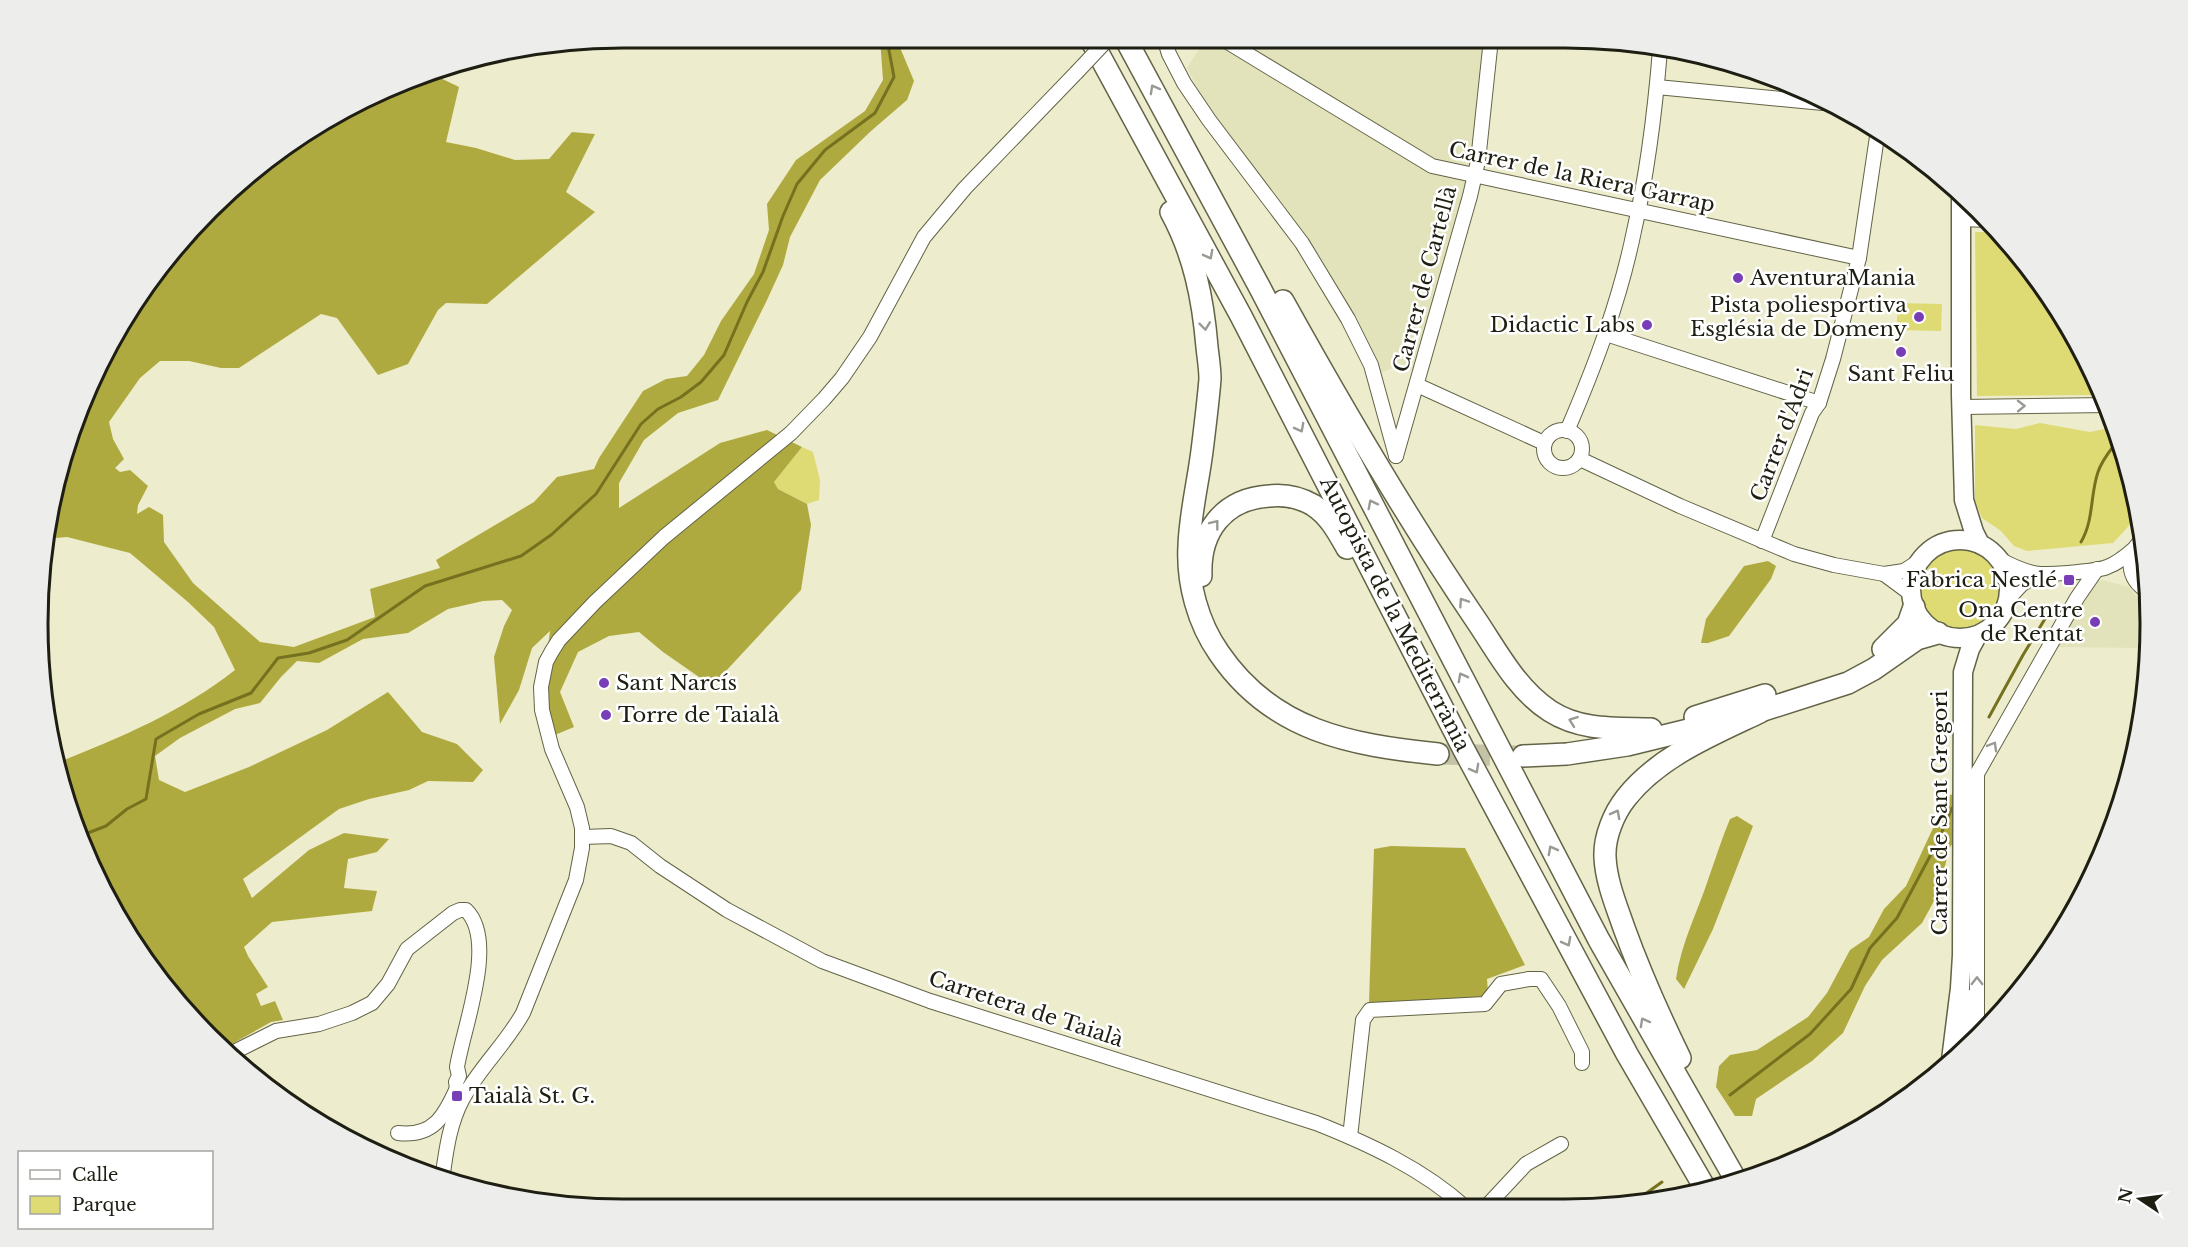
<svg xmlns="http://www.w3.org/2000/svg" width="2188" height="1247" font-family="'Libre Baskerville',serif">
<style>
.built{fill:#e3e3bb}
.green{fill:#dfdb74}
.forest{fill:#afaa3f}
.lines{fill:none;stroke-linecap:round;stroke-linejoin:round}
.stream{stroke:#75711f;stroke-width:3}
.highway-tunnel{stroke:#c4c3a7;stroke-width:21;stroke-dasharray:21 10;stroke-linecap:butt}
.minor-casing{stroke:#636347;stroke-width:16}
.major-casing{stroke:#636347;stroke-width:21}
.highway-casing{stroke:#636347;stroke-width:24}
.minor{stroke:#fff;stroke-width:14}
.major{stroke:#fff;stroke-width:18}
.highway{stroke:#fff;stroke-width:21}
.minor-bridge-casing{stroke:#636347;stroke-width:16;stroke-linecap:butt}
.minor-bridge{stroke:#fff;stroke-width:14}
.oneway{stroke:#9a9a94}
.poi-dot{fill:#783eb5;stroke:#fff;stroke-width:2}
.labels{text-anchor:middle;stroke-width:5;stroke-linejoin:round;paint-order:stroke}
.street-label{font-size:21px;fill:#1e1e12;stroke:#fff}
.poi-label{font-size:21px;fill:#1e1e12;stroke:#fff;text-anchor:start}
.rim{fill:none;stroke:#1e1e12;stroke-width:3}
</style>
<rect width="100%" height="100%" fill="#edeccc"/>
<!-- built -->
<g class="built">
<polygon points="1206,38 1487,39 1467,196 1414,370 1397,366 1380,373 1356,318 1332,280 1208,108 1187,68"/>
<polygon points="2103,580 2129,587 2139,600 2143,612 2140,648 2055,647 2092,584"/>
</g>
<!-- green -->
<g class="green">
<polygon points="1975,232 1998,232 2052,298 2104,395 1977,396"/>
<polygon points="1897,303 1942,304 1941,331 1897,330"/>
<path d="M2040 423 2090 432 2114 427 2137 502C2137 521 2125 530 2113 543L2027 551 2014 546 2001 531 1982 518 1975 501V425L2016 429Z"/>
<polygon points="802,447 813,452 820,480 819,500 807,504 778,489 774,482"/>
<circle cx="1961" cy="590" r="42"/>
</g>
<!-- forest -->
<g class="forest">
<path d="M880 38H896L914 81 907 100 871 131 820 180 790 237 783 265 767 300 718 400 678 413 644 440 619 483V508L720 443 767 430 802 447 774 482 778 489 807 504 811 525 801 590 712 686 663 652 639 632 609 636 578 652 560 692 574 727 550 737 546 662 550 631 532 648 519 690 500 724 494 657 504 626 512 610 502 600 483 601 448 609 408 633 363 639 319 663 297 661 281 677 260 703 235 709 180 738 155 756 159 780 185 792 249 767 327 730 388 692 422 732 457 744 483 770 473 782 428 781 409 790 369 799 339 809 243 879 252 898 309 850 344 833 389 839 377 852 348 859 344 888 377 891 372 911 272 922 244 947 248 956 268 987 256 994 261 1006 275 1001 283 1020 271 1022 223 1049 159 981 116 916 69 812 59 762C120 738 183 711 235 670L214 627 188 602 130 553 67 537 44 539 58 472 98 365 136 298 209 209 267 158 364 98 428 72 459 87 446 142 476 148 515 160 549 159 572 132 595 134 566 192 595 212 487 304 446 303 438 310 408 364 378 375 337 318 321 314 239 368H221L189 361H160L140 378 109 422 113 439 124 459 115 468 120 472 130 470 148 486 138 505 137 514 149 507 163 515 164 542 193 583 260 642 294 647 375 617 370 589 440 568 436 560 534 502 557 477 594 469 599 458 643 391 666 379 687 376 704 355 721 321 754 274 769 230 767 204 796 160 865 111 883 80Z"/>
<polygon points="1768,561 1776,566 1771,579 1729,636 1708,643 1701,643 1706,619 1744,566"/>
<polygon points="1955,793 1956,838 1949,849 1939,892 1922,923 1882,960 1865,986 1843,1033 1812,1061 1756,1099 1752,1116 1735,1116 1716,1087 1719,1066 1730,1055 1757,1050 1808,1017 1827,993 1850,950 1869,937 1884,909 1906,886 1948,796"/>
<path d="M1737 816 1753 826 1713 929 1684 989 1676 979C1681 943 1698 911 1709 877 1716 857 1722 838 1730 819Z"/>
<polygon points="1391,846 1465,848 1525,965 1487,979 1488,992 1477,999 1381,1004 1369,1003 1374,849"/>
</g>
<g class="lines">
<!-- stream -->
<g class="stream">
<path d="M2081 542C2094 520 2090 495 2098 472 2102 460 2109 452 2116 443"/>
<polyline points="1989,717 2023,655 2051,609"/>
<polyline points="80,836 106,826 127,809 146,799 156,739 199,714 251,693 278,658 309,653 347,640 425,586 521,556 551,535 596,494 641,424 658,409 681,397 701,382 724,355 747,302 763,272 783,216 797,184 825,150 875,113 894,77 888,45 882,38"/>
<polyline points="1730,1095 1810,1034 1851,989 1870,948 1897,918 1937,843 1952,808"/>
<polyline points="1634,1202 1662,1182"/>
</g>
<!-- highway-tunnel -->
<polyline class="highway-tunnel" points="1438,754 1518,756"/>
<!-- minor casing -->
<g class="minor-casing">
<g id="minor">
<polyline points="1164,38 1169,54 1184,83 1209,120 1302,243 1348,319 1371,365 1396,456"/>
<polyline points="1221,38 1432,166 1859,258"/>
<polyline points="1657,87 1823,103"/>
<polyline points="1961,219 1987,220"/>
<polyline points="1606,334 1819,403"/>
<polyline points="1417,385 1544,443"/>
<polyline points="1962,407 2108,405"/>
<circle cx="1563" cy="449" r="19"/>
<path d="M1567 431C1595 366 1620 300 1634 231 1648 171 1655 111 1660 50"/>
<polyline points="1396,456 1470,196 1478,161 1491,39"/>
<polyline points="1580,459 1680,506 1794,554 1834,565 1884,574 1904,571 1918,562"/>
<path d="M2142 540C2125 555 2127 579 2147 591"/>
<polyline points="1762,541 1812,413 1819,403 1833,359 1859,258 1878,130"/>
<path d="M1999 559C2012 566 2026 573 2040 574 2053 574 2095 572 2107 567 2118 563 2126 556 2134 549"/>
<polyline points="1884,574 1911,594"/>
<polyline points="2009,598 2022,584 2039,574"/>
<polyline points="1977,774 1977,1039"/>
<polyline points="1974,779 2077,598 2097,569"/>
<path d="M583 837 611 836 631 843 660 866 727 910 822 961 930 1001 1316 1123C1369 1144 1423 1169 1466 1208"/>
<polyline points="1966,1048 1966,996"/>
<path d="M228 1055 276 1031 319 1024 352 1013 372 1003 388 984 407 949 453 913 460 910H466C498 941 463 1028 457 1067L459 1076 456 1082 457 1088 465 1094"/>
<path d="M398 1133C433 1137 444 1117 457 1088"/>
<polyline points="1350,1137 1363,1020 1370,1010 1485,1004 1501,984 1529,979 1541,979 1559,1006 1582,1052 1582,1063"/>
<path d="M442 1180C446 1152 449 1125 462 1100 479 1068 506 1044 523 1013L576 880 582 848V828L577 807 552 749 542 710 541 687 546 662 552 651 559 640 595 602 664 537 791 433 824 399 842 378 870 337 924 237 965 188 1076 73"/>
<polyline points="1485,1208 1526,1164 1561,1144"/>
</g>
</g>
<!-- major casing -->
<g class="major-casing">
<g id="major">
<polyline points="1961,195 1961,395 1964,500 1974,532 1980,544"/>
<circle cx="1960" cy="589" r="49"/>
<polyline points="1951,1060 1960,988 1962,955 1963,672 1970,649 1977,636"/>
</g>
</g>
<!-- highway casing -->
<g class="highway-casing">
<g id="highway">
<polyline points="1090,38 1241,316 1463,748 1627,1054 1705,1188"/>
<polyline points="1125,38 1260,288 1599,940 1737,1182"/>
<path d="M1171 212C1194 254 1203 299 1207 347 1208 357 1210 368 1210 379 1208 403 1205 427 1202 451 1198 483 1190 514 1189 546 1187 583 1198 623 1219 653 1272 731 1350 745 1438 754"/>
<path d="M1283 301C1343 409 1406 517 1476 620 1497 651 1517 690 1550 711 1581 731 1616 728 1651 729"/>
<path d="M1201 576C1199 532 1223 499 1269 496 1285 494 1299 497 1313 505 1329 515 1338 532 1347 548"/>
<polyline points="1883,649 1908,624 1914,607"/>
<polyline points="1748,715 1848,683 1874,669 1917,639 1938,633"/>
<polyline points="1695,717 1765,695"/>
<polyline points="1523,756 1567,754 1627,745 1717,723"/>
<path d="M1680 1058C1659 1015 1640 972 1624 928 1616 905 1606 881 1605 857 1604 837 1614 813 1626 798 1659 756 1714 734 1760 712"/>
</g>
</g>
<!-- minor -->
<use href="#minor" class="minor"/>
<!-- major -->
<use href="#major" class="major"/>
<!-- highway -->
<use href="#highway" class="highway"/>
<!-- minor-bridge casing -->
<g class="minor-bridge-casing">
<polyline id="minor-bridge" points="1076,73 1109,38"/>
</g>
<!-- minor-bridge -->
<use href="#minor-bridge" class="minor-bridge"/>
</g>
<!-- one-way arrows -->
<defs><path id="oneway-chevron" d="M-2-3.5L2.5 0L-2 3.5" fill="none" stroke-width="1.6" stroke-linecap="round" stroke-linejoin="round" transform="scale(1.5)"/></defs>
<g class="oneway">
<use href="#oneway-chevron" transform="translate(1154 89) rotate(-119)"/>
<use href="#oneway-chevron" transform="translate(1209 255) rotate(62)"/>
<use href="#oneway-chevron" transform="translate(1205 326) rotate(83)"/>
<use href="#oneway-chevron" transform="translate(2021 406) rotate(-1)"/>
<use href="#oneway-chevron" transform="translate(1300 428) rotate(62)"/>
<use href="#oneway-chevron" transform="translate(1372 504) rotate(-117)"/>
<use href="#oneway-chevron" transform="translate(1215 524) rotate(-52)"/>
<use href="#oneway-chevron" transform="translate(1463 602) rotate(-124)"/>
<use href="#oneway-chevron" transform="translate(1462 677) rotate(-118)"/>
<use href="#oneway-chevron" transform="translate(1573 721) rotate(-160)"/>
<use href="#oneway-chevron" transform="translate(1993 746) rotate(-60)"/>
<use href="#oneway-chevron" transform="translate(1475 769) rotate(61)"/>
<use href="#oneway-chevron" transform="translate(1616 814) rotate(-62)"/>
<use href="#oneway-chevron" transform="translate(1552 850) rotate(-118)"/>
<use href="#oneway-chevron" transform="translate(1567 942) rotate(62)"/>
<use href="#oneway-chevron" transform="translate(1977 981) rotate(-90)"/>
<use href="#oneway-chevron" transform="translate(1644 1022) rotate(-119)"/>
</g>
<!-- markers -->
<g class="poi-dot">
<circle cx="1738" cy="278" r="6"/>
<circle cx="1919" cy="317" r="6"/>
<circle cx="1647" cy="325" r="6"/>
<circle cx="1901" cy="352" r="6"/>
<rect x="2063" y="574" width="12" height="12" rx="3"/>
<circle cx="2095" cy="622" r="6"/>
<circle cx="604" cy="683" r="6"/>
<circle cx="606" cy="715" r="6"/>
<rect x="451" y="1090" width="12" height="12" rx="3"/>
</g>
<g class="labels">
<!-- street labels -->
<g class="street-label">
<text transform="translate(1582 177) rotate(12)" y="7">Carrer de la Riera Garrap</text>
<text transform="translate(1425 279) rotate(-75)" y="7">Carrer de Cartellà</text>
<text transform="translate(1782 435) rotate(-69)" y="7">Carrer d'Adri</text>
<text transform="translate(1395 614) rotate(63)" y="7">Autopista de la Mediterrània</text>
<text transform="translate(1940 813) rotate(-90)" y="7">Carrer de Sant Gregori</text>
<text transform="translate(1026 1009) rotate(18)" y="7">Carretera de Taialà</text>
</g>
<!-- poi labels -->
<g class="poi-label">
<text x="1750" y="285">AventuraMania</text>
<text x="1907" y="312" text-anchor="end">Pista poliesportiva<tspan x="1907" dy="24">Església de Domeny</tspan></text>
<text x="1635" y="332" text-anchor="end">Didactic Labs</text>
<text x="1901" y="381" text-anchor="middle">Sant Feliu</text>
<text x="2057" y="587" text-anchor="end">Fàbrica Nestlé</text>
<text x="2083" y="617" text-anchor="end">Ona Centre<tspan x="2083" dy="24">de Rentat</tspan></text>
<text x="616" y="690">Sant Narcís</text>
<text x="618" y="722">Torre de Taialà</text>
<text x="469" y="1103">Taialà St. G.</text>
</g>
</g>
<!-- crop -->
<path d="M0 0H2188V1247H0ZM623 48H1565A575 575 0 0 1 2140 623V624A575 575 0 0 1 1565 1199H623A575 575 0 0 1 48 624V623A575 575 0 0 1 623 48Z" fill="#ededec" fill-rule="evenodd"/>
<path class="rim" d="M623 48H1565A575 575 0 0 1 2140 623V624A575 575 0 0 1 1565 1199H623A575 575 0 0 1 48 624V623A575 575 0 0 1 623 48Z"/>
<!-- legend -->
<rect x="18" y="1151" width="195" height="78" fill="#ffffff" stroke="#a5a5a0" stroke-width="1.5"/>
<rect x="30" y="1170" width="30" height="9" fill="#ffffff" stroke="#a5a5a0" stroke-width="1.5"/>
<text x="72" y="1181" font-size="18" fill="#1e1e12">Calle</text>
<rect x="30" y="1196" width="30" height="18" fill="#dfdb74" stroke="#a5a5a0" stroke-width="1.5"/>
<text x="72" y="1211" font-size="18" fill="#1e1e12">Parque</text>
<!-- north arrow -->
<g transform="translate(2140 1199) rotate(283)" stroke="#ffffff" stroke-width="4.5" paint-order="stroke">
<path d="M0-4.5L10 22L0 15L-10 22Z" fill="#1e1e12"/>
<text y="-9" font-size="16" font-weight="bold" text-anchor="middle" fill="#1e1e12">N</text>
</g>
</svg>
